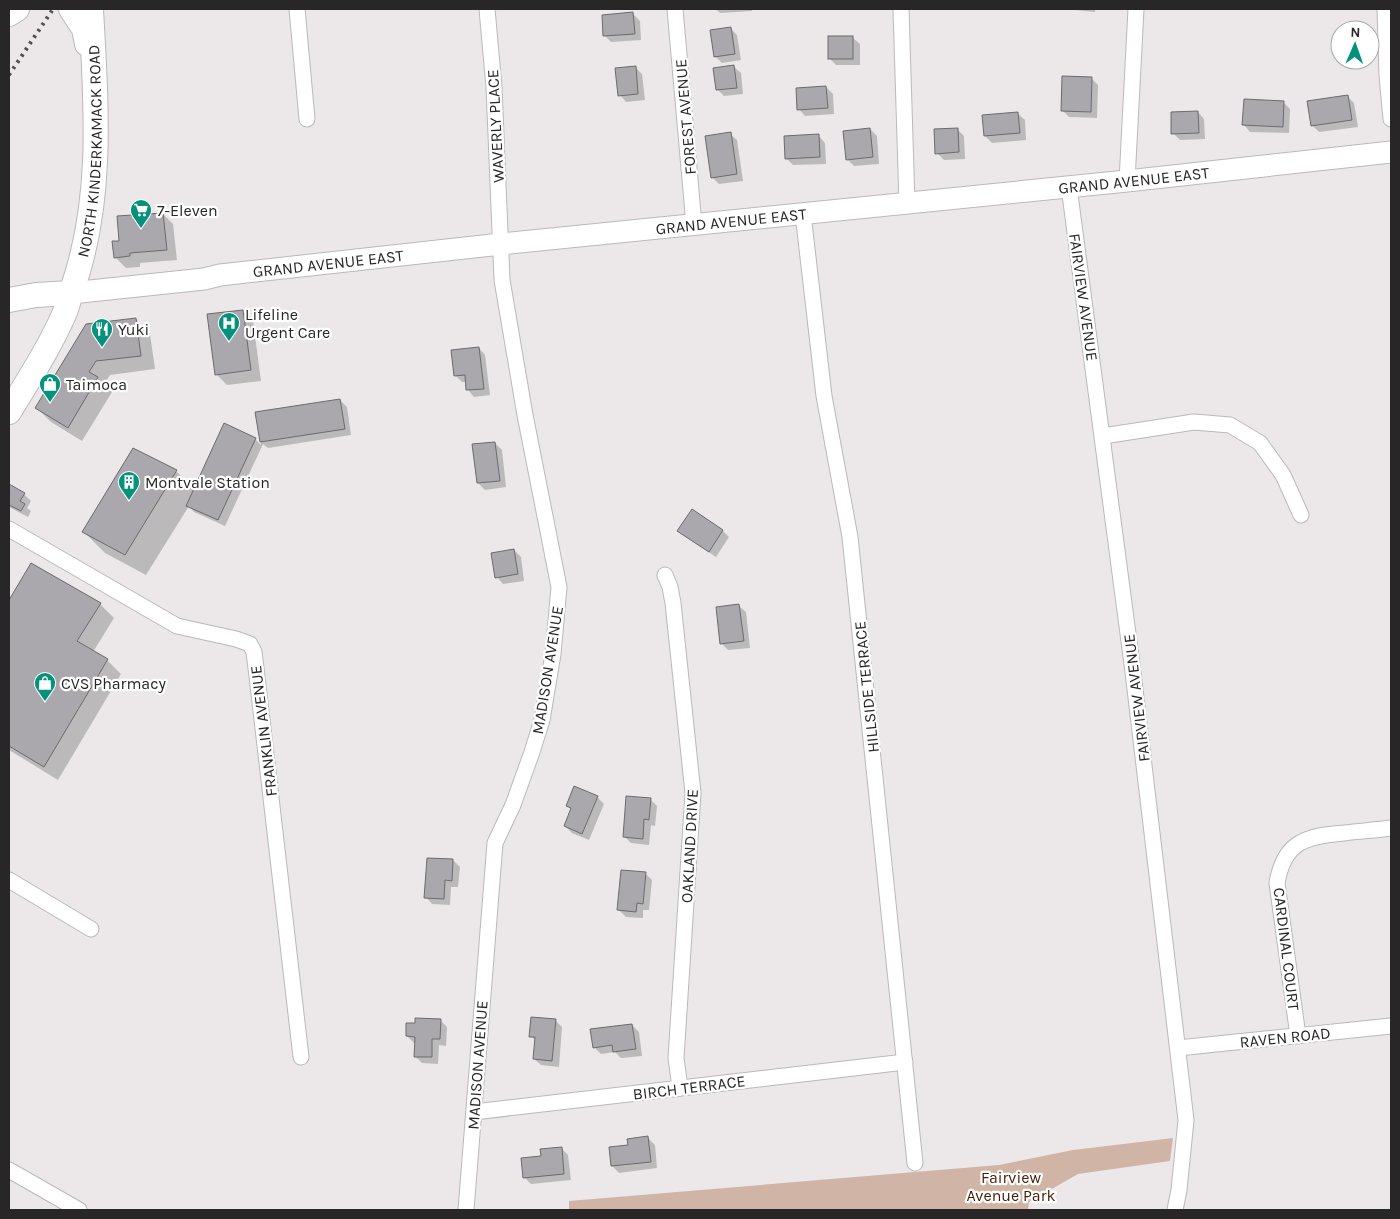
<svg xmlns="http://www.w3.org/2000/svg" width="1400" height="1219" font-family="Karla,sans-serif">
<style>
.green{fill:#d0b5a7}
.shadow{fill:#0003}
.building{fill:#aaa8ac;stroke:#6c6a6d}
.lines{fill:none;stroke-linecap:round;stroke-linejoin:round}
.minor-casing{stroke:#bcb8ba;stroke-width:17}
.secondary-casing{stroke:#bcb8ba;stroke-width:23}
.primary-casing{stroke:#bcb8ba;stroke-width:26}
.minor{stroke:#fff;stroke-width:15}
.secondary{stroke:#fff;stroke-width:21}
.primary{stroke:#fff;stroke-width:24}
.rail{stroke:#514f50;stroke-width:4;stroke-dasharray:2.5 5;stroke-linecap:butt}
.labels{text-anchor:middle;stroke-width:4.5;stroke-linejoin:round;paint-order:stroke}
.street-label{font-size:16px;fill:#282627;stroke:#fff}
.poi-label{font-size:16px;fill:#282627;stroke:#fff;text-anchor:start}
.park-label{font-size:16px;fill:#451c04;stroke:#fff}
</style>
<rect width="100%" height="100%" fill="#ece8ea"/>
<!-- green -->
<polygon class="green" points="1173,1138 1170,1161 1078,1174 1029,1202 1028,1210 569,1210 569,1201 999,1165 1073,1150"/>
<!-- shadow -->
<g class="shadow">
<polygon points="716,9 752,9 752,11 720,13"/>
<polygon points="1073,9 1095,9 1095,12 1075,10"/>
<polygon points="633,14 640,21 641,40 611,42 604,35"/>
<polygon points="730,28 737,35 741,60 722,63 715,56"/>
<polygon points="853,38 860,44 860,65 836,65 829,58"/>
<polygon points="635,67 642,74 645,100 626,102 620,95"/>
<polygon points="734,67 741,73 743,94 724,96 717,89"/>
<polygon points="1091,78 1098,85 1097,118 1069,117 1062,110"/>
<polygon points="826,87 833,94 834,114 805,116 799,109"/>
<polygon points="1347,96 1354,103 1358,127 1319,132 1312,125"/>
<polygon points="1284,103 1290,109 1289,133 1250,132 1244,125"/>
<polygon points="1198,112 1204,119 1205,139 1180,140 1173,133"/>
<polygon points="1018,114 1025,120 1026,140 992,143 985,136"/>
<polygon points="870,129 877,136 879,164 854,166 847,159"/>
<polygon points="957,129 964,136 965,159 944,160 937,153"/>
<polygon points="730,134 737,140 743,181 719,184 712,177"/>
<polygon points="819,136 825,143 826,164 793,165 786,158"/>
<polygon points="163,214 173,224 177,260 140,263 140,267 126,268 115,257 120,242"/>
<polygon points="242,311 253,321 261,381 227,385 216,374"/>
<polygon points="136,319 150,334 155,369 110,375 104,384 112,392 82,441 51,422 37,408"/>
<polygon points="479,348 485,355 490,395 474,397 468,390 467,382 462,382 455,375"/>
<polygon points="340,400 347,407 351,435 268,448 263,444 225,526 194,512 189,506 146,575 105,553 84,532 134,450 176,471 195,490 255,439 261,445 256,413"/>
<polygon points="495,443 502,450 506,487 485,490 478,483"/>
<polygon points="9,485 24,494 31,501 27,508 31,511 28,517 9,507"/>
<polygon points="692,510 723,531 729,537 716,557 686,537 679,531"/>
<polygon points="514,550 521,557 524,581 503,584 497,577"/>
<polygon points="31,565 100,604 114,618 93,652 107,660 121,674 58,780 9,750 9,602"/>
<polygon points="739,606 746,612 750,648 728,650 721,643"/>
<polygon points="597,797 604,804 589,840 572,833 565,826 572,810 567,805"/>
<polygon points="650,799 657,806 655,826 651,825 649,845 631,843 624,836"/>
<polygon points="453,860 460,867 458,887 451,887 450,905 432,904 426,897"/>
<polygon points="645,873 652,880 649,910 643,910 643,918 626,917 619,910"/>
<polygon points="440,1020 447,1027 446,1046 439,1045 438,1064 422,1063 415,1056 416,1043 414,1043 407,1036 416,1024"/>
<polygon points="555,1020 562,1027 559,1067 541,1065 534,1059 536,1041 531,1036"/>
<polygon points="632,1025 639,1032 642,1056 621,1058 615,1052 601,1054 594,1047"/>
<polygon points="648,1138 655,1145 657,1168 619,1173 612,1166 629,1146"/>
<polygon points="561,1148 568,1155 571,1180 531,1184 524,1177 542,1157"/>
</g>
<!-- building -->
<g class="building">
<polygon points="633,12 635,34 603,36 602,15"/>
<polygon points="731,27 735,54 714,57 710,30"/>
<rect x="828" y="36" width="25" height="23"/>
<polygon points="734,65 737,88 716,90 713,68"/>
<polygon points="636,66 638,94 618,96 615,68"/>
<polygon points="1062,76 1092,77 1091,112 1061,111"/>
<polygon points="826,86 828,108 797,110 796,88"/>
<polygon points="1348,95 1352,120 1311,126 1307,101"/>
<polygon points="1244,99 1284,101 1283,127 1242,125"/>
<polygon points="1198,111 1199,133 1171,134 1171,112"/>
<polygon points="1018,112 1020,133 984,136 982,115"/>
<polygon points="870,128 873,157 846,160 843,131"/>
<polygon points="958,128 959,152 935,154 934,129"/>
<polygon points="731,132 737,174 711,178 705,136"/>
<polygon points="819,134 820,157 785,159 784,136"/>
<polygon points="163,213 167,250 130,253 130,256 114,258 112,241 119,241 117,216"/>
<polygon points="243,310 251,370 215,375 207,314"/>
<polygon points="136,318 141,356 96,361 89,372 98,377 68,428 35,408 86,324"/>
<polygon points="479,347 484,389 466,390 465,375 454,376 451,350"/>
<polygon points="340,399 345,429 260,442 255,412"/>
<polygon points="224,423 256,438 218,520 186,506"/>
<polygon points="495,442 500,481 477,483 472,444"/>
<polygon points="133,448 177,470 125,555 82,532"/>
<polygon points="9,484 25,493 20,501 25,504 21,511 9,505"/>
<polygon points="692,509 723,530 709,552 677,531"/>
<polygon points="514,549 518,574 495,578 491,553"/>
<polygon points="31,563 101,603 77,641 108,659 44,767 9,746 9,600"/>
<polygon points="739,604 744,641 720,644 716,607"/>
<polygon points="574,786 598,796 582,834 564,826 571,808 566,806"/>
<polygon points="626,796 651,798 649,820 644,819 643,839 623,837"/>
<polygon points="427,858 453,859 452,881 445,880 444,899 424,898"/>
<polygon points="621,870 646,872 643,904 637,903 636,912 617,910"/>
<polygon points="531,1017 556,1019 552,1061 533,1059 535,1037 529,1037"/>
<polygon points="415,1018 441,1019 440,1039 432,1039 432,1057 414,1057 415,1037 406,1036 406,1023 415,1023"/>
<polygon points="632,1024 636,1049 613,1052 612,1045 593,1048 590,1029"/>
<polygon points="648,1136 651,1162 611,1166 609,1147 628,1145 627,1139"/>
<polygon points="562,1147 564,1174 523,1178 521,1158 541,1156 540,1149"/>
</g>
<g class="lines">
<!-- minor casing -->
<g class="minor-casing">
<g id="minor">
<polyline points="297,9 307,119"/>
<polyline points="675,9 694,225"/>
<polyline points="901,9 907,204"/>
<polyline points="1385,9 1387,76 1391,119"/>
<polyline points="1127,181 1136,9"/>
<polyline points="1069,187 1132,664 1186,1120 1179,1190 1175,1210"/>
<polyline points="803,214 824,396 850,537 915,1163"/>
<polyline points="1103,436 1194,422 1230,425 1260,443 1283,475 1301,515"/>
<polyline points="9,529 177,626 236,639 250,644 254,652 256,668 301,1057"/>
<polyline points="665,575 670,587 673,603 693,793 676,1058 680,1088"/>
<polyline points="9,880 91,929"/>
<path d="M1298 1036 1277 883C1284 841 1307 836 1344 833 1360 831 1376 830 1391 828"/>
<polyline points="1178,1048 1391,1026"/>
<polyline points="474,1112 905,1062"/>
<polyline points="9,1170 79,1210"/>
<polyline points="466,1210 495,843 513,805 532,752 542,720 553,654 559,587 525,415 502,280 494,87 487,9"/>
</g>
</g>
<!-- secondary casing -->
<g class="secondary-casing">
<g id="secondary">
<path id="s1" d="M71 293 204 279 220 275 501 244 1127 181 1391 152"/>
</g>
</g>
<!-- primary casing -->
<g class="primary-casing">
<g id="primary">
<polyline points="71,9 84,29 87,44"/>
<polyline points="9,14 17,9"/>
<polyline points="9,300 36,295 71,293"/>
<path id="s2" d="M9 412C29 379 50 347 65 312 68 304 70 295 73 287 104 197 96 103 91 9"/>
</g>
</g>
<!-- minor -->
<use href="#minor" class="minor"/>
<!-- secondary -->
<use href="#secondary" class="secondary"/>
<!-- primary -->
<use href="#primary" class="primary"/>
<!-- rail -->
<polyline class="rail" points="9,75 53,9"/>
</g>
<!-- icons -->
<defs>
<g id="supermarket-pin" transform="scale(1.125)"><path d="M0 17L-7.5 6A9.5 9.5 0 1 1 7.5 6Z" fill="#05927d" stroke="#fff"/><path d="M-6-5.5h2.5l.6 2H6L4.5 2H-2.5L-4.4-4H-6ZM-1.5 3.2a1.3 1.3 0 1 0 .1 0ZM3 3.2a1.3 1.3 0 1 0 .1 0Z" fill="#fff"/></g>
<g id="hospital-pin" transform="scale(1.125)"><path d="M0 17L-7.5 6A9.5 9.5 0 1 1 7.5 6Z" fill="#05927d" stroke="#fff"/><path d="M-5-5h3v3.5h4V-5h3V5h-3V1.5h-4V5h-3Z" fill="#fff"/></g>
<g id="restaurant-pin" transform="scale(1.125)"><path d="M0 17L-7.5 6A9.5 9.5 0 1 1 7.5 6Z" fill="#05927d" stroke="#fff"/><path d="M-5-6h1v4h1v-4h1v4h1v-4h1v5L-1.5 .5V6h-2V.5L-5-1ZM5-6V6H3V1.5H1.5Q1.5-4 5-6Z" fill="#fff"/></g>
<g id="shop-pin" transform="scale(1.125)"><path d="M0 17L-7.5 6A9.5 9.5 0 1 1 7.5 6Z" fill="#05927d" stroke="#fff"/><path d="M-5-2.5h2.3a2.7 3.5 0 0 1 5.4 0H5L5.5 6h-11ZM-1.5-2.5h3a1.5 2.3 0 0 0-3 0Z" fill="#fff"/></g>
<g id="building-pin" transform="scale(1.125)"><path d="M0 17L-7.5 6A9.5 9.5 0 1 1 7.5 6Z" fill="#05927d" stroke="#fff"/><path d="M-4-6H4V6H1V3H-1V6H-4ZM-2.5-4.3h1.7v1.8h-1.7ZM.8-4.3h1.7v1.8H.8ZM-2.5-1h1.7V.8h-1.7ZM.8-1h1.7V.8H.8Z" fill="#fff"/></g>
</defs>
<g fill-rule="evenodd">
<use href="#supermarket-pin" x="141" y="210"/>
<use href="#hospital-pin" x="229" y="323"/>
<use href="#restaurant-pin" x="102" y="329"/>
<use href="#shop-pin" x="50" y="384"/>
<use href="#building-pin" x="129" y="482"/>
<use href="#shop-pin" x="45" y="683"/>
</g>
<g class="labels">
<!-- street labels -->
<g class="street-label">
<text transform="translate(685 117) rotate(-95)" y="6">FOREST AVENUE</text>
<text transform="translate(495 126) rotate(-93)" y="6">WAVERLY PLACE</text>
<text dy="6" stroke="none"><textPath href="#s2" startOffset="279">NORTH KINDERKAMACK ROAD</textPath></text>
<text dy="6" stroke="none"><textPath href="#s1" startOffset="1069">GRAND AVENUE EAST</textPath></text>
<text dy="6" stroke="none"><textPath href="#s1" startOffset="664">GRAND AVENUE EAST</textPath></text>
<text dy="6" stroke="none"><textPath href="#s1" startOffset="259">GRAND AVENUE EAST</textPath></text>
<text transform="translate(1084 297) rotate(82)" y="6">FAIRVIEW AVENUE</text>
<text transform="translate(547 670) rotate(-81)" y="6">MADISON AVENUE</text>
<text transform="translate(866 687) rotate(-96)" y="6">HILLSIDE TERRACE</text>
<text transform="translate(1136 698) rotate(-97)" y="6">FAIRVIEW AVENUE</text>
<text transform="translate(263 731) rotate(-97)" y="6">FRANKLIN AVENUE</text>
<text transform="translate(689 846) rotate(-87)" y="6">OAKLAND DRIVE</text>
<text transform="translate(1287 949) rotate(83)" y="6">CARDINAL COURT</text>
<text transform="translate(1285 1037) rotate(-6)" y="6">RAVEN ROAD</text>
<text transform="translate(477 1065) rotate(-86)" y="6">MADISON AVENUE</text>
<text transform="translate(689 1087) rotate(-7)" y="6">BIRCH TERRACE</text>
</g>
<!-- poi labels -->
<g class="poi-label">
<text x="157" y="216">7-Eleven</text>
<text x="245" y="320">Lifeline<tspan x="245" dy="18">Urgent Care</tspan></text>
<text x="118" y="335">Yuki</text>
<text x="66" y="390">Taimoca</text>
<text x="145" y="488">Montvale Station</text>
<text x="61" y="689">CVS Pharmacy</text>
</g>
<!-- park labels -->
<g class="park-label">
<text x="1011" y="1183">Fairview<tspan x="1011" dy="18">Avenue Park</tspan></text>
</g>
</g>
<!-- border -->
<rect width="1400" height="1219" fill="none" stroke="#282627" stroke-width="20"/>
<!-- north arrow -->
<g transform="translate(1355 45) rotate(2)"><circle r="24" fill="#ffffff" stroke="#a9a8a9"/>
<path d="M0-4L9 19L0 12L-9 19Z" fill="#05927d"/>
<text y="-8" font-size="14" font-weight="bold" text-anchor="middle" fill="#282627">N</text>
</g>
</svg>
